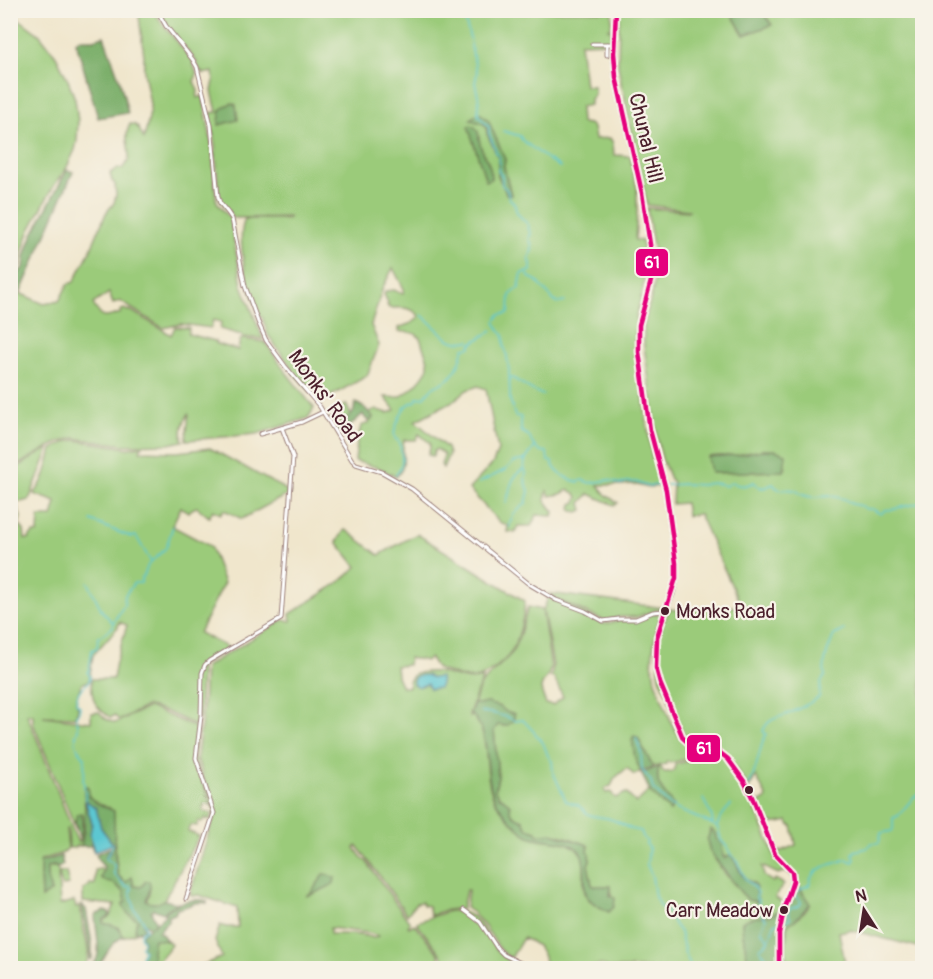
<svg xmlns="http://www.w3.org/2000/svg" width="933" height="979" font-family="Pangolin,sans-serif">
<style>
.green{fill:#9bcb7a;stroke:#727552;stroke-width:1.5;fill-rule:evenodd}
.forest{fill:#7caf6a;stroke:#63674a;stroke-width:1.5}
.water{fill:#5bc7d1;stroke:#52737e;stroke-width:1.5}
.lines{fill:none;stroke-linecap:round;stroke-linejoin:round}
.stream{stroke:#5bc7d1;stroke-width:1.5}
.minor-casing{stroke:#9d827c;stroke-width:5}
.major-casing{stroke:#9d827c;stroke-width:8}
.minor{stroke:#fff;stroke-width:3}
.major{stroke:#fabe6e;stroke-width:5}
.bus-1-casing{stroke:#f7f3e8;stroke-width:9}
.bus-1{stroke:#e5007d;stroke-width:4.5}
.bus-dot{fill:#4a1f2b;stroke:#f7f3e8;stroke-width:2}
.labels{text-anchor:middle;stroke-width:4.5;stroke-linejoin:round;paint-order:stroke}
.bus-label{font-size:20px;fill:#4a1f2b;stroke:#f7f3e8;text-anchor:start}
.street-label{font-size:21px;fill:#4a1f2b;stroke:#f7f3e8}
.line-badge{stroke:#f7f3e8;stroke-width:2}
.badge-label{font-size:16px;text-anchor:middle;font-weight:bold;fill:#fff}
</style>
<rect width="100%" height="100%" fill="#f7f3e8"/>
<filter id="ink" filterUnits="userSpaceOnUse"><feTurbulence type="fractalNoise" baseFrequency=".0167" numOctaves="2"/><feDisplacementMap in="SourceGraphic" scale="12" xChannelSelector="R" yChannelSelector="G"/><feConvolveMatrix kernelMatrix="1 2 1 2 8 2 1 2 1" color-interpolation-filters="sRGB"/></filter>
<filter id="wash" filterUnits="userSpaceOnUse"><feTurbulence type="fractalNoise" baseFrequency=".008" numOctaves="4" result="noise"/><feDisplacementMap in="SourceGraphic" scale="24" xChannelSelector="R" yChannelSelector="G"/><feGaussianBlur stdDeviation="1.35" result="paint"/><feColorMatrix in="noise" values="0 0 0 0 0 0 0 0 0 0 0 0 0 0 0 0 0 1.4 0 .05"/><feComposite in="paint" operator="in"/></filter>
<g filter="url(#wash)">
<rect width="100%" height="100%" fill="#f0e6cc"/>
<!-- green -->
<g class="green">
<path d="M141 11H154L163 25 192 60 197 75 194 81 198 91 197 98 203 96 212 146 216 199 218 204 230 218 242 285 263 339 242 337 241 335 220 329 221 322 213 320 211 328 181 324 163 328 120 301 113 304 109 293 93 304C102 320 104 319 121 313L120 311 124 309 128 311 130 310 171 335 175 327 189 328 188 334 215 341 217 344 238 350 240 340 243 339 265 342 286 372 314 408 308 418 257 434 189 440H186L189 413C184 422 180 430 183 441L169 444 124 445 74 438 60 442 47 448 11 469 10 289 44 304 59 301 68 284 74 282 91 249 106 213 114 203 116 195 115 184 112 181 110 173 118 168 122 169C124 166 126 164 128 161 132 149 122 139 130 124 140 124 140 133 144 139 146 128 151 116 150 105 148 89 142 73 144 56L139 16Z"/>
<path d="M158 11H612L611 28 607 29H611L612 42 580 43 585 86H594V95L590 99V105L580 107 581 123 589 124 593 128 595 139 610 138 613 143 614 155 630 156 637 189V213L635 240 642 241C647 273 645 285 636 316L637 319 635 339 652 458 664 486 645 487 633 484 621 485H598L606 495 618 503 614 505 589 494 581 503 583 510 579 512 573 511 571 509 572 504 576 502 578 497 575 493 568 490 561 494 550 496 547 491 545 500 554 512 553 516 537 515 531 526H518L515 532H507L508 526 499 522 469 489 493 463 498 450 486 389 478 386 467 390 453 401 415 421 447 448 449 454 443 468 441 465 444 455 437 449 434 451 433 456 428 455 430 448V443L419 434 416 440H404C400 456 409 463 396 477L382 469 355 461 357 442 361 426 369 423 373 417 369 412C375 408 382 411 388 413L395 410 385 397C390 397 395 398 399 397 408 394 427 375 428 366 429 359 425 353 423 347 421 343 422 338 417 335 412 331 404 333 399 331V328C406 324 415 324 419 316 412 306 400 308 389 308L387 305 388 303 384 294 386 291 394 290 403 294 404 289 393 268 383 287 371 325 379 345 367 376 320 402 293 373V370L268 335 262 317 259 315C257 306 252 298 250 289 244 271 237 236 245 219H288L289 217 233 218C230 210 222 205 219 197L215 145 210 113 217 112 212 91 214 81 213 72 203 74 202 72 200 71 196 61 170 29ZM475 120 488 121 503 154 505 159 504 167 511 195 498 176V157L487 134 486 127 484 124Z"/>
<path d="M620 11H730L744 35 771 25 762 11H922V948L850 930 839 932 845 963 848 968H785L787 924 795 920 808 908 802 890 776 853 796 845 792 826H790L788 821C779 823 772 825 764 821L757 804 767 798 756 776 749 788 725 753 696 746 686 740 668 699 670 697C657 685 655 648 660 632 662 624 666 616 669 609L679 610 741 606 699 514 687 516 685 503 672 504 673 482 670 479 662 459 658 442 644 346V325L653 290 655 278 654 252 647 208 688 211 689 210 647 205 623 89 622 88 618 65 619 25ZM762 450H768L786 467 784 471 712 473 709 457 737 455Z"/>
<polygon points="11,13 40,35 56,56 68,80 75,99 78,121 77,141 75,150 66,169 53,187 29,232 21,255 21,264 11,275"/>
<polygon points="346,404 351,415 336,428 330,419 334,416 334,414"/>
<path d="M75 440 128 448 142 446 140 451 177 452 210 448 290 492 288 495 273 502 242 519 224 510 221 514 213 510 209 517 197 507 194 508 188 512 181 507 172 526 210 546 224 583 199 633 229 648 201 665 200 711 197 725H195L167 712 147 706 119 720 114 715 111 718C93 706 92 700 91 679H113L116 662 127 625 119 622 118 627 93 655 89 681 81 684C80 690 77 695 76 702 80 708 77 712 75 717L43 716 91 722V713L99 712 106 719 115 723 149 707 197 728 194 758 211 805 204 804 203 811 212 813 210 820 205 818 202 822 198 821 197 826 191 825 188 831 199 836 164 900C158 904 152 905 146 900L149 895 150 884 146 881 141 887 134 886 132 878 126 882 123 881 118 875 110 808C97 803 90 801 84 788L85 813 84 838 81 846H77L75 848H69L68 829 66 830 68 848 63 853 41 860 40 878 41 898 51 892 47 877V867H56L59 873 66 872 69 885 62 886 59 874H58L60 905 74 901 76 907 80 906C81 911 81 916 82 921 84 937 93 953 84 968H10L11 471C24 465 35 454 49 449L29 500 16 503 21 517 19 525 22 527V529L24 530 25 539H29L30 536 32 535 33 533H38L39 517H52L56 502 34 494C45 481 48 465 52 449L66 442ZM27 714 33 715V723L76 829 75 822 82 814C82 824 83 834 78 843Z"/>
<path d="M345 529 379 555 417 534 525 601C524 617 519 641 509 655 505 660 500 664 495 668 489 673 482 678 474 679 464 679 448 672 437 669L430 658 425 661C420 658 414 660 409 658L408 665 396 666 397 676 402 687H409V681L415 673C421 673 428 671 435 672 451 673 466 684 483 678L479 686 469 714 470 717H471L470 713C494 734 481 775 495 801 502 812 519 832 531 836 546 842 568 838 579 851 591 865 577 887 589 900 594 905 603 909 609 912L614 905C612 898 610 894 611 887 610 886 596 886 593 887L592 885 588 865 590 860 589 857 590 854 588 851 589 846C580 841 566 837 556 834 550 832 546 835 541 835 538 834 535 831 532 830 526 828 525 827 523 820 515 817 509 814 509 805L503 798 497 795 495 790 498 777 494 730 498 725 504 726 514 718V714C503 713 507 712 501 708 494 703 482 704 474 704L479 688 483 682 512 653 520 634 528 607 542 610 551 667C550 676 541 682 541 689 542 694 544 699 546 704L553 705 563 697 554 678 550 677 552 674 553 666 543 610 548 598 550 597 605 624 616 621 637 620 650 614 662 613 657 628 653 650 652 662 655 681 672 724 681 739 700 749V756L670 763 667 761 666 764 653 767 638 738C631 750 636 759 641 771L634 775 627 768 615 778 611 786 604 789 606 793 611 792 614 797 616 798 626 793 636 803 649 791 670 811 673 805C663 790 654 786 659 767L661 766 663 772H672L675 769V764L721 754 736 771 748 791 774 854 791 873 783 872 778 874 762 866 764 876 773 882 775 879 784 884 775 897 784 904 783 909C778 911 773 914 768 916 758 918 751 916 742 922 742 938 748 953 748 968H608L605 966 601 965 583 968H545C546 952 538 944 523 938L511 958C494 949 490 926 474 915L475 914 466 908 468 890H466L462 909C450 909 441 910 431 916L428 906 423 905 422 902 416 903 407 915 382 879 357 846 355 848 362 858 366 861 410 923 408 926 409 927 414 924 439 954V968H196L222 957 215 941 220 925 226 927H238L237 908 199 895 192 896 190 894 215 813 197 758 203 709 205 667 283 620 291 621 290 614 337 584 357 567 337 542ZM710 830 716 835V838L722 845 723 857 727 858 728 856 739 868 747 881 755 884 758 902 748 900 744 896C735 885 710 858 708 844 707 839 709 835 710 830ZM330 928 369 933 378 936 374 938C360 933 344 934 330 934Z"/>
<polygon points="549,594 556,594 665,608 650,612 636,617 619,617 605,621 554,598"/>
<path d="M99 869H103L101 878 107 882 113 883 124 892 126 902 123 903C124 913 131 916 139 920L136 922 135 933 123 937 119 928 103 924V921L110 916 115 905 83 902V889L89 886 90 883 93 885 95 884V870Z"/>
<path d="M449 911C482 910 481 932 499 952 506 960 518 964 528 968H442V957L440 953 417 924V922Z"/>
<polygon points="154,938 167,941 167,940 171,944 166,952 151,968 144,968 153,958 152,951"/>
</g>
<!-- forest -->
<g class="forest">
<polygon points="730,11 762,11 772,25 744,35"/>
<polygon points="104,36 120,81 128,113 98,118 76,42 79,39 94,39"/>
<path d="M232 103 236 105 238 120 219 125C220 112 219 108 232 103Z"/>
<polygon points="480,113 488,120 503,154 505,159 504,167 511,195 507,195 498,176 498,157 495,153 494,146 487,134 487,129 484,124 470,120 474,116"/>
<path d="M471 125C475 127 476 127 478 132 479 136 479 142 481 147 485 160 492 163 491 179L486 181 468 126Z"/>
<polygon points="67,170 73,172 20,294 11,289 14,277 24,267 25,256 32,236"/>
<polygon points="356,403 365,408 373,417 372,420 369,421 365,418 363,414 340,435 336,428 353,413 355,405"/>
<polygon points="762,450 775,450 786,454 784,471 711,473 708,457 737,455"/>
<path d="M489 703C493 706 496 705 500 707 506 711 507 714 514 714V718L512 723H510L507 726 498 725 494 730 498 777 495 790 499 797 503 798 510 805C509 814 515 817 523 820 529 831 524 827 537 831L538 834C543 835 547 833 552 833 557 834 561 837 566 838 574 841 581 841 589 846L588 851 590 854 589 856 590 860 588 865 592 885 593 886H611L610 896 615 898 614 907 609 912C578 896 587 895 584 865 583 861 583 855 580 852 569 837 544 843 529 836 518 830 503 813 497 803 481 777 495 734 470 713L474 704Z"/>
<polygon points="634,736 638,738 653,767 641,771 635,759 632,739"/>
<path d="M659 767C654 786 663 790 673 805L670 811 651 793 641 773Z"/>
<path d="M86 786H87L89 791 88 796 97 803 114 811 115 856 118 875 123 881 126 882 132 877 134 886 141 887 146 881H149C152 887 149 894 146 900 152 905 158 904 164 900L178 903 166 910 164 913 153 909 151 911 156 922 152 926 164 916 166 911C179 902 192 897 207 901V903C191 901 190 907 177 909L175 914 168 916V921L158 932 161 933 167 941 154 939 152 951 153 958 144 968H137L144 950 142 947 144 942 141 935 150 927 143 923 144 929 135 933 136 922 138 920C131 916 124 913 123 903L126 902 124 892 113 883 107 882 101 878 104 867 98 860 96 854 112 847 105 857 106 858 110 853 113 844 101 828 96 808 85 800 84 788Z"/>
<polygon points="85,801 92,823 91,844 94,852 91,846 81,846 84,831"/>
<polygon points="81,813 82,813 82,831 80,841 75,822 77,815"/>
<path d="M711 829 715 833 716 838 722 845 723 857 726 859 727 856 730 855C738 862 738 872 745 879 747 880 753 883 755 884L758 902 748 900 744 896 710 852 707 840Z"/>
<polygon points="61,856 63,865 58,868 54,866 47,867 47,877 51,892 41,898 40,862"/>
<path d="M324 874H326L335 878C334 879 335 881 334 883 332 886 311 895 306 896L312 892Z"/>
<path d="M795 881 810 904 795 920 787 925 785 968H748C748 953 742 938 742 922 751 915 760 918 770 915 778 913 784 906 791 903L793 891 792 890Z"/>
<path d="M82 905 86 909 92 943V959L90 960C91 941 83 924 82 905Z"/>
<path d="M104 911 109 912 110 916 103 920V923C116 926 119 925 123 937 110 942 105 958 97 968H87C89 966 92 964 95 962 102 953 95 926 95 915Z"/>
</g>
<!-- water -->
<g class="water">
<polygon points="426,675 433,678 440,677 441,684 439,688 430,689 427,684 418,687 413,684 413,680 416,676"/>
<polygon points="85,800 96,808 101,828 113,844 94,852 90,834 92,823"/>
</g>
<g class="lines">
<!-- stream -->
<g class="stream">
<path d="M465 10V20L470 38 471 46 477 73 475 83 479 100 478 115 489 127C487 137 495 143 496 153L499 156 498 160 500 163 498 171 502 176V185L507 190 509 198 515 204C515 216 524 218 529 226L528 228 531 233 529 239C535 248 531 251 529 260L531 263V271L522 273 519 288 510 295 509 313 499 315 495 322 498 327 499 331 504 335V347L506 351 509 370 510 400 515 416 521 417V431L529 436 532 443 539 451 547 452 548 461 552 462C555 473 568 480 579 482L582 480 590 483 609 480 620 484 627 482H636L646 486 662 485"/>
<polyline points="503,131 520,136 522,140 547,159 560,167"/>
<polyline points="528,274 529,277 537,281 554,301 558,303 565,302"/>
<polyline points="422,315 448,339 456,342 470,341"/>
<polyline points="489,332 492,330"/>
<path d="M510 377C521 382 532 392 543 395"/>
<path d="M396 475C406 458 401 459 400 443L395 438C393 430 396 426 399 419 402 410 406 404 416 401L417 398 425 397C431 385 439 386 448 379 458 371 461 359 464 348L471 347V344L488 333"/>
<polyline points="479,483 505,470 514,462 525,460"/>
<path d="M667 485 685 484 702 485C708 482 720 483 726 486L732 482C739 487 747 486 754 482L760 488 762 487 764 488 773 484C779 493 785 488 795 490 801 492 796 493 803 495 813 499 821 496 831 496 837 496 840 499 845 499L852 504 862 506 866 509H872L881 514 885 510 896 509 899 507C907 507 914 503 922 503"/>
<path d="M506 503C512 488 508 479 524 469"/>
<polyline points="510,527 509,525 514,514 526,503 529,491 525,479 526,472 524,469 525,460 535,447"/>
<polyline points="151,562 166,548 173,526"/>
<polyline points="88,582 102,611 112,622"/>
<path d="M481 712C490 712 507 716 515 721L523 720C530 727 537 735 543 743 547 750 546 756 552 761L553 772 566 801 578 805 588 814 593 816 607 818 616 821 631 829 641 831 644 839 647 841 646 844 649 847 647 865 652 876 655 897 663 910 669 913 674 924 680 932 685 954 692 968"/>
<polyline points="636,738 641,752 642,770 651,781 653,789 672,807 674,806 676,809 712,824 718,828 721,840 727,847 731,855 736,859 746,880 753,886 758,893 756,897 759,902 757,908 766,919 761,930 769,941"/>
<path d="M749 785C758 769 758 750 766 734L763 731C768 718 778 718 790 713 800 708 810 704 819 697L821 682 825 676C822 663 829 647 834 635L837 634 844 630"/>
<polyline points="703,799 711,814 713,823"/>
<path d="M85 800V794L83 778C86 773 83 765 85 758 79 750 74 746 76 735 77 730 79 731 78 725 78 722 76 719 76 715L79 713 80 706 76 703C78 690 80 690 89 682L90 676 87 672 89 671 92 650 97 648 98 638 113 627V623L124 605 125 595 134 583H141L142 576H144L148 565 151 562 136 536 131 537 91 521"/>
<path d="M717 826C719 819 726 810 731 805"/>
<polyline points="113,844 109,853 106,857 107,860 114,864 114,874 126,887 130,886 132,889 130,891 134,906 134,909 143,920 146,930 143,931 140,935 143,942 141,947 144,950 136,968"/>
<path d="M785 921 790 918 788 912 789 909 799 906 801 903 800 900 795 896V892L809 885C810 882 810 878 813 875 820 865 836 864 846 859L853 862 855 859 853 854 855 851 867 848 872 843H879L881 833 892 831 893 829V818L898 816 913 798 922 792"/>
<path d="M771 968V963L759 948C770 943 771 936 774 925L780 922"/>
</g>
</g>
</g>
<g filter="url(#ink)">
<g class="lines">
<!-- minor casing -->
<g class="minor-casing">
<g id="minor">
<polyline points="157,10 166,26 193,60 197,67 211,125 218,197 220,203 228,213 232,219 245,286 258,322 266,340 285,366 320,407 352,460 356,464 382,472 412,489 529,584 556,600 585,611 603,621 619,619 636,619 653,612 664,611"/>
<polyline points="592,44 614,44"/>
<polyline points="607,55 607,44"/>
<polyline points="260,434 302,422 323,412"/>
<polyline points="186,899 214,813 196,758 201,716 202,673 205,665 209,661 281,619 293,457 282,428"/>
<polyline points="464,910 480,922 497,948 504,955 531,968"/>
<polyline points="589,968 602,966 606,968"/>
</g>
</g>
<!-- major casing -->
<g class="major-casing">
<polyline id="major" points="616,10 614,53 616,77 642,193 652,257 651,281 639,325 639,352 650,430 666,490 676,563 676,578 672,593 659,628 657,637 656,668 660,683 683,738 692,746 719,752 728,759 744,781 752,797 775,854 792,872 793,881 785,905 779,934 779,968"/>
</g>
<!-- minor -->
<use href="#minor" class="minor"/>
<!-- major -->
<use href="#major" class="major"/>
<!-- bus-1 casing -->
<g class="bus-1-casing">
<polyline id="bus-1" points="616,10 614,53 616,77 642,193 652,257 651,281 639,325 639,352 650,430 666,490 676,563 676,578 657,637 656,668 660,683 683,738 692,746 719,752 728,759 744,781 752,797 775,854 792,872 793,881 785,905 779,934 779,968"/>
</g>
<!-- bus-1 -->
<use href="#bus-1" class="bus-1"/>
</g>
</g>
<!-- markers -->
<g class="bus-dot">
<circle cx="665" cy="611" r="5"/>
<circle cx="749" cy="790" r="5"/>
<circle cx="784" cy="910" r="5"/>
</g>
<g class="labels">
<!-- bus labels -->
<g class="bus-label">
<text x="676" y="618">Monks Road</text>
<text x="773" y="917" text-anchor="end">Carr Meadow</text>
</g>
<!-- street labels -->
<g class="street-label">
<text transform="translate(646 138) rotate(77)" y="7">Chunal Hill</text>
<text transform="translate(325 396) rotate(54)" y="7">Monks' Road</text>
</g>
</g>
<g class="line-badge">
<rect x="635" y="248" width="34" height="29" rx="6" fill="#e5007d"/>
<rect x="686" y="734" width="35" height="29" rx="6" fill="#e5007d"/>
</g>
<g class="badge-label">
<text x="652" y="268">61</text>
<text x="704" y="754">61</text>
</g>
<!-- margin -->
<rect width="933" height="979" fill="none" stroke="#f7f3e8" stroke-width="36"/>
<!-- north arrow -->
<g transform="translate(864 910) rotate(348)" stroke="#f7f3e8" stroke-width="4.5" paint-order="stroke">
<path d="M0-4.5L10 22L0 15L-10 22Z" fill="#4a1f2b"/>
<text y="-9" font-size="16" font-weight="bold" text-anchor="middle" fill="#4a1f2b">N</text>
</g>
</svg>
